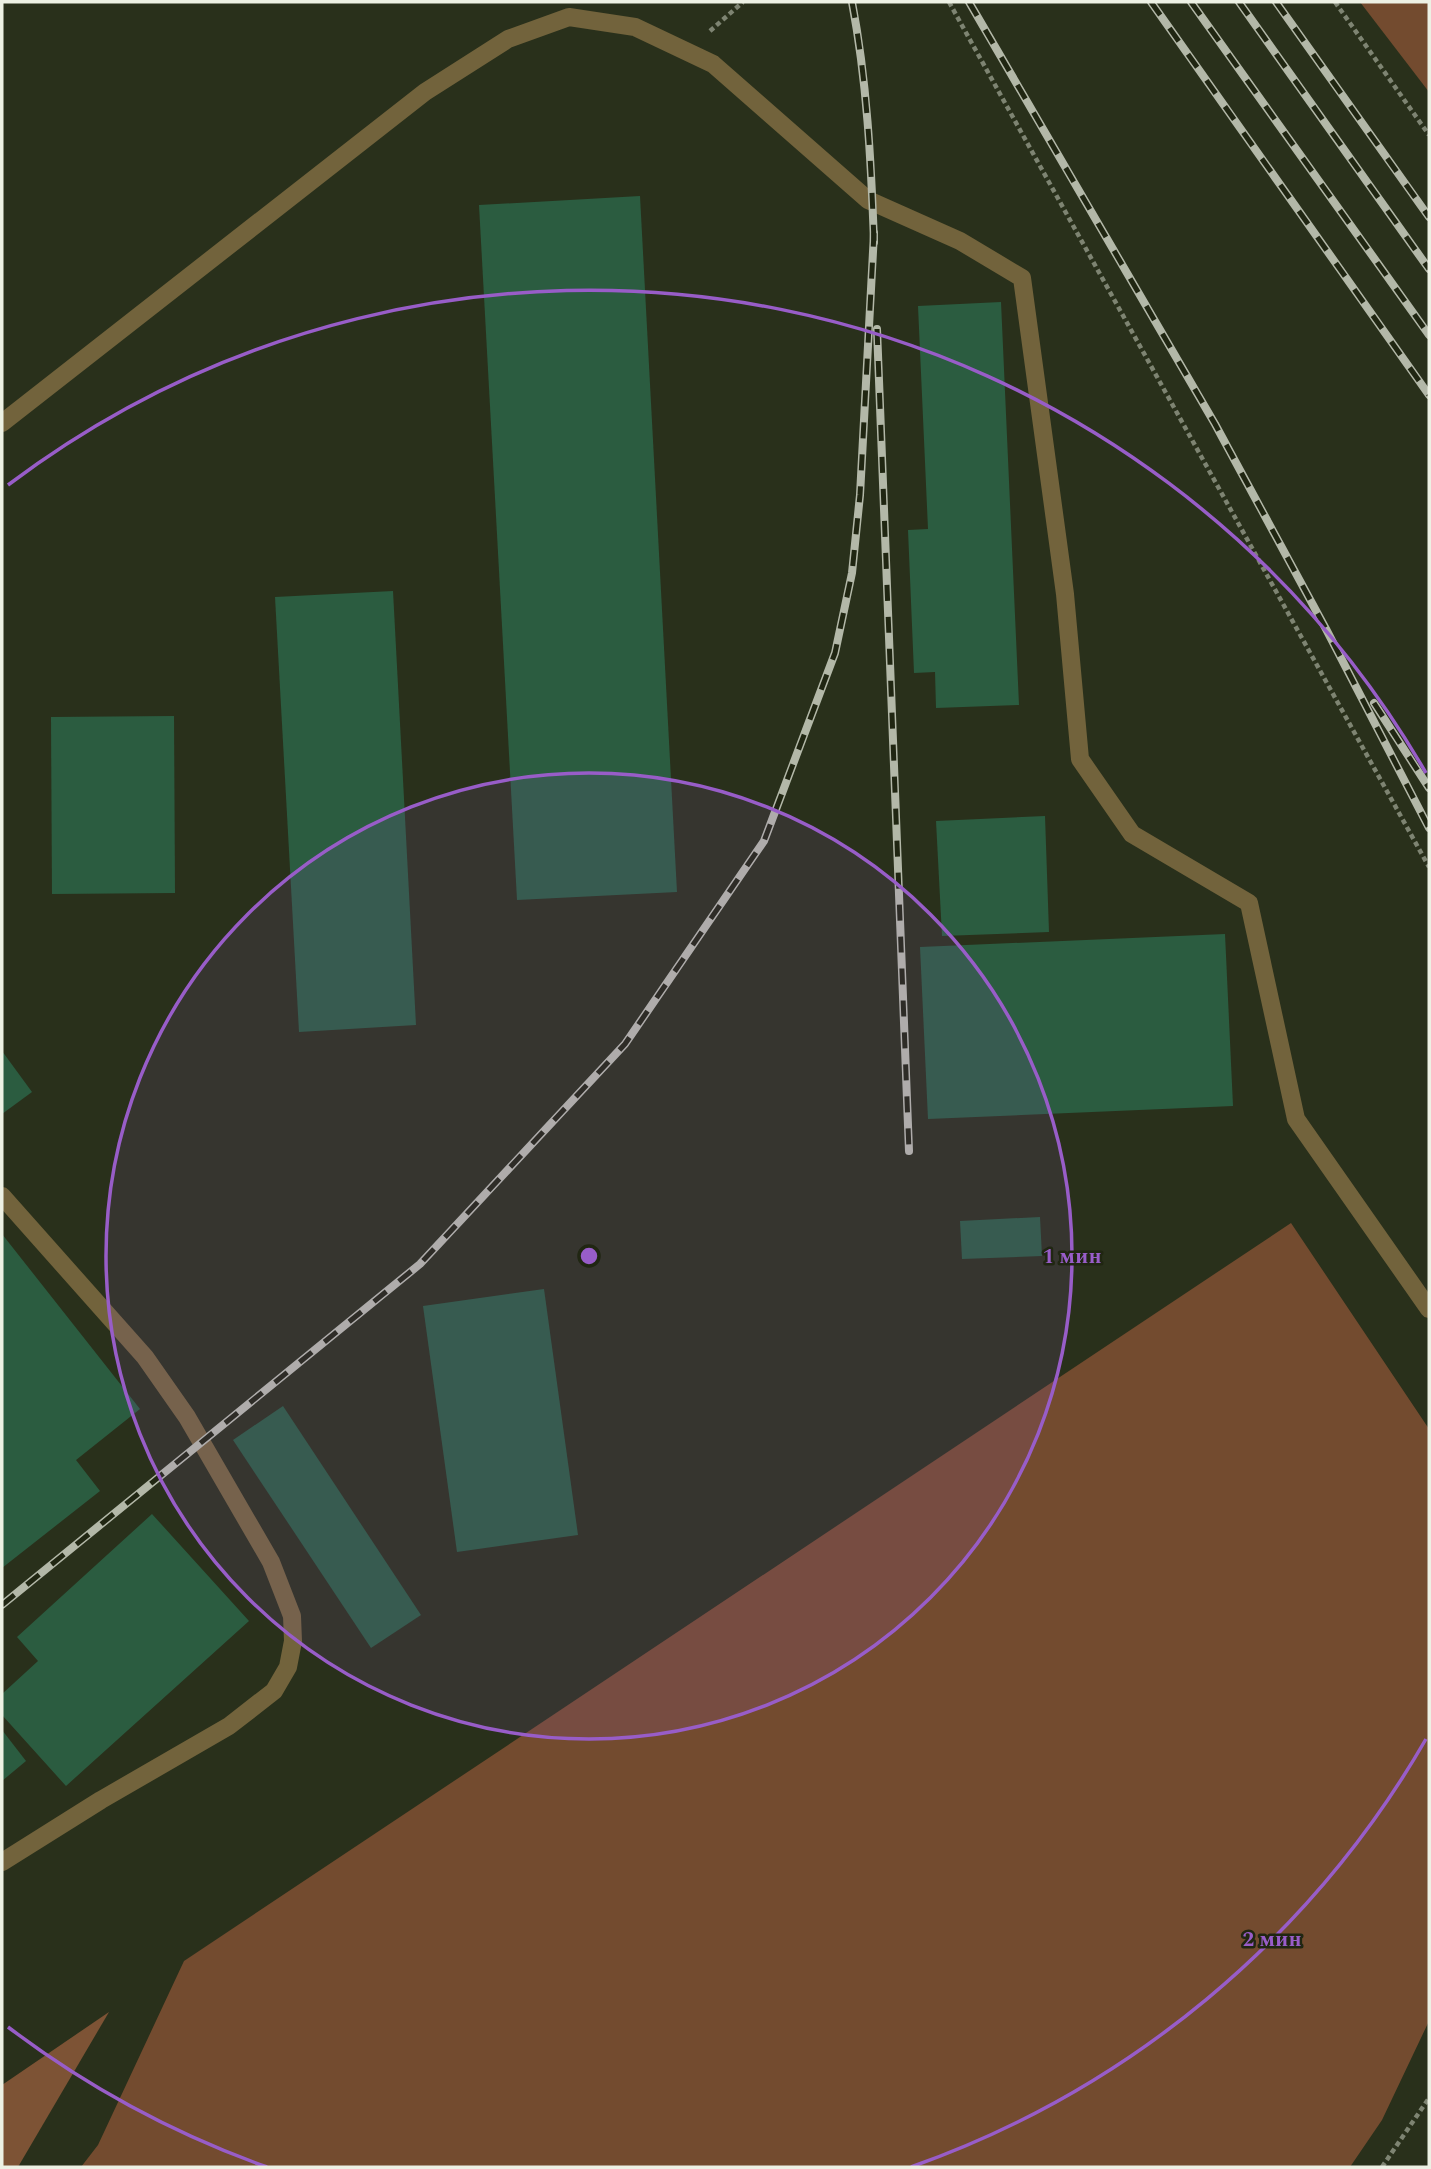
<svg xmlns="http://www.w3.org/2000/svg" width="1431" height="2169" font-family="Spectral,serif">
<style>
.green{fill:#734b2f}
.forest{fill:#7d5335}
.building{fill:#2b5c40}
.lines{fill:none;stroke-linecap:round;stroke-linejoin:round}
.path{stroke:#7e8472;stroke-width:4.5;stroke-dasharray:5 3.5;stroke-linecap:butt}
.minor{stroke:#72633c;stroke-width:18}
.rail-casing{stroke:#b3b8a8;stroke-width:8}
.rail{stroke:#202612;stroke-width:5;stroke-dasharray:16;stroke-linecap:butt}
.ring{fill:none;stroke:#985dc8;stroke-width:3.5}
.centre{fill:#985dc8;stroke:#202612;stroke-width:3.5}
.ring-label{font-size:21px;text-anchor:middle;font-weight:bold;fill:#985dc8;stroke:#202612;stroke-width:5;stroke-linejoin:round;paint-order:stroke}
</style>
<rect width="100%" height="100%" fill="#29301b"/>
<!-- green -->
<g class="green">
<polygon points="1360,2 1429,2 1429,92"/>
<polygon points="1291,1223 1429,1429 1429,2021 1382,2120 1350,2167 81,2167 98,2145 184,1961"/>
</g>
<!-- forest -->
<polygon class="forest" points="109,2012 18,2167 2,2167 2,2085"/>
<!-- building -->
<g class="building">
<polygon points="640,196 677,892 517,900 479,205"/>
<polygon points="1001,302 1019,705 936,708 935,672 914,673 908,530 928,529 918,306"/>
<polygon points="393,591 416,1025 299,1032 275,597"/>
<polygon points="174,716 175,893 52,894 51,717"/>
<polygon points="1045,816 1049,932 942,936 936,821"/>
<polygon points="1225,934 1233,1106 928,1119 920,947"/>
<polygon points="2,1051 32,1092 2,1114"/>
<polygon points="1040,1217 1042,1256 962,1259 960,1221"/>
<polygon points="2,1234 140,1409 76,1460 100,1491 2,1568"/>
<polygon points="544,1289 578,1535 457,1552 423,1306"/>
<polygon points="283,1406 421,1615 371,1648 233,1440"/>
<polygon points="152,1514 249,1621 66,1786 2,1715 2,1694 38,1661 17,1637"/>
<polygon points="2,1730 26,1761 2,1781"/>
</g>
<g class="lines">
<!-- path -->
<g class="path">
<polyline points="949,2 1429,867"/>
<polyline points="1335,2 1429,135"/>
<polyline points="710,31 743,2"/>
<polyline points="1382,2167 1429,2098"/>
</g>
<!-- minor -->
<g class="minor">
<polyline points="2,423 425,92 508,39 569,17 635,27 713,64 868,200 960,241 1022,278 1065,594 1080,759 1132,834 1249,903 1296,1119 1429,1309"/>
<polyline points="2,1196 145,1357 187,1417 271,1562 292,1616 293,1641 288,1667 274,1691 229,1726 101,1800 2,1862"/>
</g>
<!-- rail casing -->
<g class="rail-casing">
<g id="rail">
<path d="M852 2C867 81 871 161 874 242"/>
<polyline points="969,2 1215,424 1326,629 1429,828"/>
<polyline points="1151,2 1429,395"/>
<polyline points="1191,2 1429,335"/>
<polyline points="1239,2 1429,269"/>
<polyline points="1276,2 1429,217"/>
<polyline points="877,329 909,1151"/>
<polyline points="1374,703 1429,788"/>
<polyline points="2,1605 420,1264 625,1044 764,841 835,653 852,573 860,495 874,233"/>
</g>
</g>
<!-- rail -->
<use href="#rail" class="rail"/>
</g>
<!-- distance rings -->
<circle cx="589" cy="1256" r="483" fill="#985dc8" fill-opacity=".12"/>
<g class="ring">
<circle cx="589" cy="1256" r="483"/>
<path d="M1426 1739A966 966 0 0 1 911 2167M267 2167A966 966 0 0 1 8 2027M8 485A966 966 0 0 1 1426 773"/>
</g>
<circle cx="589" cy="1256" r="10" class="centre"/>
<g class="ring-label">
<text x="1072" y="1263">1 мин</text>
<text x="1272" y="1946">2 мин</text>
</g>
<!-- border -->
<rect width="1431" height="2169" fill="none" stroke="#edf1e4" stroke-width="7"/>
</svg>
